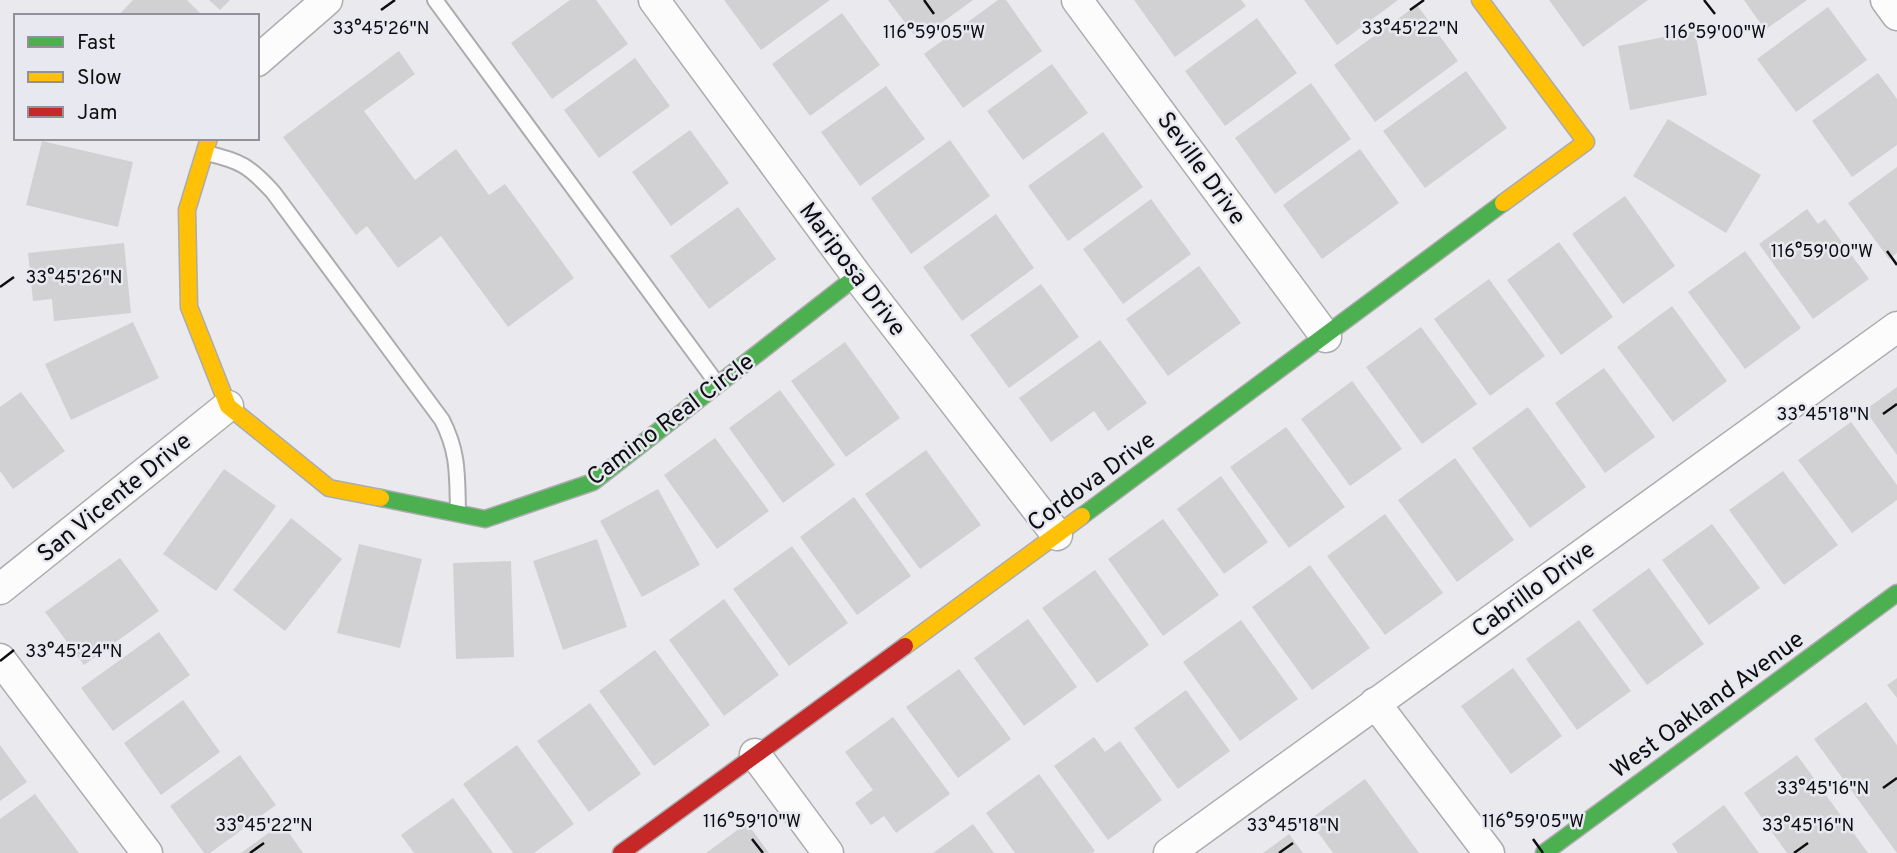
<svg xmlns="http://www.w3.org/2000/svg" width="1897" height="853" font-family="Overpass,sans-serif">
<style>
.building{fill:#d1d1d3}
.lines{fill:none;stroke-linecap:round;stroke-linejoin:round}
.lane-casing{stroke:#acacaf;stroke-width:18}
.street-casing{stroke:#acacaf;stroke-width:33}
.fast-casing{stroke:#acacaf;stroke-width:19}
.slow-casing{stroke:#acacaf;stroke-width:19}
.jam-casing{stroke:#acacaf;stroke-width:19}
.lane{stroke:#fcfcfc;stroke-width:14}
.street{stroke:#fcfcfc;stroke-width:30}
.fast{stroke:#4caf50;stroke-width:16}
.slow{stroke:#ffc107;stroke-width:16}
.jam{stroke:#c62828;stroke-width:16}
.ticks{fill:none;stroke:#0e0e11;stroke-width:2.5}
.labels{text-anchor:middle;stroke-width:5;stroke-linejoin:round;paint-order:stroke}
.street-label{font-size:24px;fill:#0e0e11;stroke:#e8e9f0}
.ticks-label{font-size:18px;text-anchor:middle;fill:#0e0e11;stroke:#e8e9f0;stroke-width:5;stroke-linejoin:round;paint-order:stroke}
</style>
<rect width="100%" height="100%" fill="#eaeaee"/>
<!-- building -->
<g class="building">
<polygon points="133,0 187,0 203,16 118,16"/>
<polygon points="209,0 230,0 220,10"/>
<polygon points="570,0 596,0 628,44 552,99 511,43"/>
<polygon points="724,0 830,0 761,50"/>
<polygon points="888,0 973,0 918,40"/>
<polygon points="998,0 1006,0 1042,51 963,108 924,54"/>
<polygon points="1134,0 1241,0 1246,6 1175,57"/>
<polygon points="1304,0 1398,0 1337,45"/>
<polygon points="1549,0 1648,0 1583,47"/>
<polygon points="1744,0 1807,0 1765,30"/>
<polygon points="1417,5 1458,61 1375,122 1334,65"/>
<polygon points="1828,7 1867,60 1796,112 1757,59"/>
<polygon points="842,13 880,65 810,116 772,64"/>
<polygon points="1257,18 1297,73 1225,126 1185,71"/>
<polygon points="1695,31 1707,95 1630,110 1618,46"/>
<polygon points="399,51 415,74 364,111 415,180 456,149 489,195 505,184 574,278 508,327 441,236 398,268 367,226 356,235 283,137"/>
<polygon points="635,58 670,106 599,158 564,110"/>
<polygon points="1052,64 1088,113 1023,160 987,111"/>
<polygon points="1466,71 1507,128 1425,188 1383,131"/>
<polygon points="1878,73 1897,99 1897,145 1852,177 1812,121"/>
<polygon points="1311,83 1351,139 1275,194 1235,138"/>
<polygon points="886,86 925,139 860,186 821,132"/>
<polygon points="1668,119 1761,175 1726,233 1633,176"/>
<polygon points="690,130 729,183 671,226 632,172"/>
<polygon points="1103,132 1143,187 1068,241 1028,186"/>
<polygon points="950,140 990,196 911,254 871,198"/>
<polygon points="42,141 133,162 118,227 26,205"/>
<polygon points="1360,149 1399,203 1322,259 1283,205"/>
<polygon points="1897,167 1897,253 1889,259 1848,203"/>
<polygon points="1625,196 1675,266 1623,304 1572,234"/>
<polygon points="1151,199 1191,254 1123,304 1083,249"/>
<polygon points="738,207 776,259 709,309 670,256"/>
<polygon points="1807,209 1818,224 1825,219 1869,279 1813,319 1759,244"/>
<polygon points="996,214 1034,268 962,321 923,267"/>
<polygon points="1559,242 1613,317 1561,355 1507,280"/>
<polygon points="124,243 131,313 54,321 52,299 33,301 28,253"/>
<polygon points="1745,251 1801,328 1745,369 1688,292"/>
<polygon points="1199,266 1241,323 1168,376 1126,319"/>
<polygon points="1489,279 1545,356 1490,396 1434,319"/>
<polygon points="1041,284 1079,337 1009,388 970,335"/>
<polygon points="1672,306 1727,381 1673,422 1617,347"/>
<polygon points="133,322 159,378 71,420 45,364"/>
<polygon points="1421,327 1477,404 1422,444 1366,367"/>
<polygon points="1100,340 1147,403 1108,431 1094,411 1051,442 1019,398"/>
<polygon points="845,342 900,418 846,457 791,381"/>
<polygon points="1604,368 1655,437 1605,473 1555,403"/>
<polygon points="1352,381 1402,449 1350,486 1301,419"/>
<polygon points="1897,387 1897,455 1865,410"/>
<polygon points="780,390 835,465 783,503 729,428"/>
<polygon points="21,392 65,451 13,489 0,471 0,407"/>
<polygon points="1528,407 1586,487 1530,528 1472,448"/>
<polygon points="1851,422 1897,485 1897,500 1852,533 1798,460"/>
<polygon points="1286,427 1345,507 1289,548 1230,467"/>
<polygon points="715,438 769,511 717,549 664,475"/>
<polygon points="926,450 981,525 920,569 865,494"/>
<polygon points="1455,458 1514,540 1457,582 1398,500"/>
<polygon points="224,469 276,506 216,591 163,554"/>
<polygon points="1783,471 1838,545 1784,585 1729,510"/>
<polygon points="1221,476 1268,542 1224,574 1177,509"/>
<polygon points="658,489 700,565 642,597 600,521"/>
<polygon points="854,497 911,576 857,615 800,537"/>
<polygon points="1385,514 1443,593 1385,635 1327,556"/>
<polygon points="291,518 342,559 285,631 233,590"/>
<polygon points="1163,519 1219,595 1163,636 1108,559"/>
<polygon points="1712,524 1760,588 1709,625 1662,560"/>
<polygon points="597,539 627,627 563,650 533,561"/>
<polygon points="359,544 422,559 400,648 337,633"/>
<polygon points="792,546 848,623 789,666 733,589"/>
<polygon points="120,558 159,611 84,665 45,612"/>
<polygon points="511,561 514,657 456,659 453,563"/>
<polygon points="1310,565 1370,648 1312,690 1252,607"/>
<polygon points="1649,568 1704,644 1647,685 1592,610"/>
<polygon points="1095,570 1149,645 1097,683 1042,608"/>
<polygon points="724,599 779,675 724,716 669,640"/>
<polygon points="1028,619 1077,687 1024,726 974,658"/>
<polygon points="1241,620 1298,699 1240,741 1183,662"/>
<polygon points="1579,620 1631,691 1577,730 1526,659"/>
<polygon points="159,632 190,675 113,731 81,688"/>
<polygon points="655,650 710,725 654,766 599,691"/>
<polygon points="1513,668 1562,736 1511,774 1461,706"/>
<polygon points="959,669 1011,739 958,778 906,707"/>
<polygon points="1897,678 1897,698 1887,685"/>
<polygon points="1186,690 1230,751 1178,789 1134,728"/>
<polygon points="183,700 220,752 161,795 124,743"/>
<polygon points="1866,702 1897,745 1897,853 1814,739"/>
<polygon points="590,703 641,774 589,812 537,741"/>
<polygon points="893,717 950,794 896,833 884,816 871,825 855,803 873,790 845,752"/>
<polygon points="1094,737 1105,752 1120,741 1162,800 1108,840 1054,766"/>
<polygon points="0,745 27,782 0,801"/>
<polygon points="517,745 574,824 534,853 513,853 463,784"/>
<polygon points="240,755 276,805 210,853 204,853 170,806"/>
<polygon points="1797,755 1868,853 1787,853 1744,793"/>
<polygon points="1039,774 1095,851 1092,853 1015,853 986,813"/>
<polygon points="1365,779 1419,853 1333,853 1309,820"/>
<polygon points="35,794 79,853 0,853 0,819"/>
<polygon points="453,798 493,853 414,853 401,835"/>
<polygon points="1724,805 1759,853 1678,853 1672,844"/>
<polygon points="282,823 303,853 241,853"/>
<polygon points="747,823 769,853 706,853"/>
<polygon points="973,824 994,853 933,853"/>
<polygon points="1289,834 1303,853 1263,853"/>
</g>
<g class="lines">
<!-- lane casing -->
<g class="lane-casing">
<g id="lane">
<polyline points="435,0 716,382"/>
<path d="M206 153C241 161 249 166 273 192L442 420C459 453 457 476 458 512"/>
</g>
</g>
<!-- street casing -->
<g class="street-casing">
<g id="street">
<polyline points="654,0 857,276 1057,535"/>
<polyline points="1077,0 1326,337"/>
<polyline points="1886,0 1897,15"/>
<polyline points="257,61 327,0"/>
<polyline points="0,589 228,406"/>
<polyline points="0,659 147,853"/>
<polyline points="1375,703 1489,853"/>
<polyline points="755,754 828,853"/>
<polyline points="1169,853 1897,327"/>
</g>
</g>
<!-- fast casing -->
<g class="fast-casing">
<g id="fast">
<polyline points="381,498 485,519 593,482 857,276"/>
<polyline points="1082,516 1503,203"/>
<polyline points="1544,853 1897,593"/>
</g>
</g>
<!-- slow casing -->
<g class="slow-casing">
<g id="slow">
<polyline points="1480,0 1586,142 1503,203"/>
<polyline points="209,138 187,210 189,307 228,406 329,488 381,498"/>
<polyline points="905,646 1082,516"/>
</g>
</g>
<!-- jam casing -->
<g class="jam-casing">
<polyline id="jam" points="621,853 905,646"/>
</g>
<!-- lane -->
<use href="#lane" class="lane"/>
<!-- street -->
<use href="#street" class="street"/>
<!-- fast -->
<use href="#fast" class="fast"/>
<!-- slow -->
<use href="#slow" class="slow"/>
<!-- jam -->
<use href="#jam" class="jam"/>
</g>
<!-- ticks -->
<path class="ticks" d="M924 0 934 14M1704 0 1715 14M381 10 395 0M1410 10 1424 0M1887 251 1897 265M0 287 14 277M1883 414 1897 404M0 661 14 650M1883 788 1897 778M752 839 763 853M1533 839 1543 853M250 853 264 843M1279 853 1293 843M1794 853 1808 843"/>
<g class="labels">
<!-- street labels -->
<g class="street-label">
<text transform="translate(1202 168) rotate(54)" y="8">Seville Drive</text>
<text transform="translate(853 269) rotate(53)" y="8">Mariposa Drive</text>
<text transform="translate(670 419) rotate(-37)" y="8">Camino Real Circle</text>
<text transform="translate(1091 481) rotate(-36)" y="8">Cordova Drive</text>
<text transform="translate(114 497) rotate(-39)" y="8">San Vicente Drive</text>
<text transform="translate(1533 589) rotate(-36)" y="8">Cabrillo Drive</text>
<text transform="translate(1707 704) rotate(-36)" y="8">West Oakland Avenue</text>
</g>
</g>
<g class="ticks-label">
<text x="381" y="34">33°45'26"N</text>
<text x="1410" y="34">33°45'22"N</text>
<text x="934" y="38">116°59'05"W</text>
<text x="1715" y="38">116°59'00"W</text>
<text x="1822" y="257">116°59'00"W</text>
<text x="74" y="283">33°45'26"N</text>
<text x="1823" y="420">33°45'18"N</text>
<text x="74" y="657">33°45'24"N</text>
<text x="1823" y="794">33°45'16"N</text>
<text x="752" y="827">116°59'10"W</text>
<text x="1533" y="827">116°59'05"W</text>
<text x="264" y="831">33°45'22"N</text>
<text x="1293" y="831">33°45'18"N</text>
<text x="1808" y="831">33°45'16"N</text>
</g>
<!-- legend -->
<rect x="14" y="14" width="245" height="126" fill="#e8e9f0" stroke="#919197" stroke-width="2"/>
<rect x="28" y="37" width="35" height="10" fill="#4caf50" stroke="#919197" stroke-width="2"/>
<text x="77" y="49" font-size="21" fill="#0e0e11">Fast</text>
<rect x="28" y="72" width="35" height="10" fill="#ffc107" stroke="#919197" stroke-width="2"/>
<text x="77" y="84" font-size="21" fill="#0e0e11">Slow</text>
<rect x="28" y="107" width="35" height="10" fill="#c62828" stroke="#919197" stroke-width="2"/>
<text x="77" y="119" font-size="21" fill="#0e0e11">Jam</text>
</svg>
